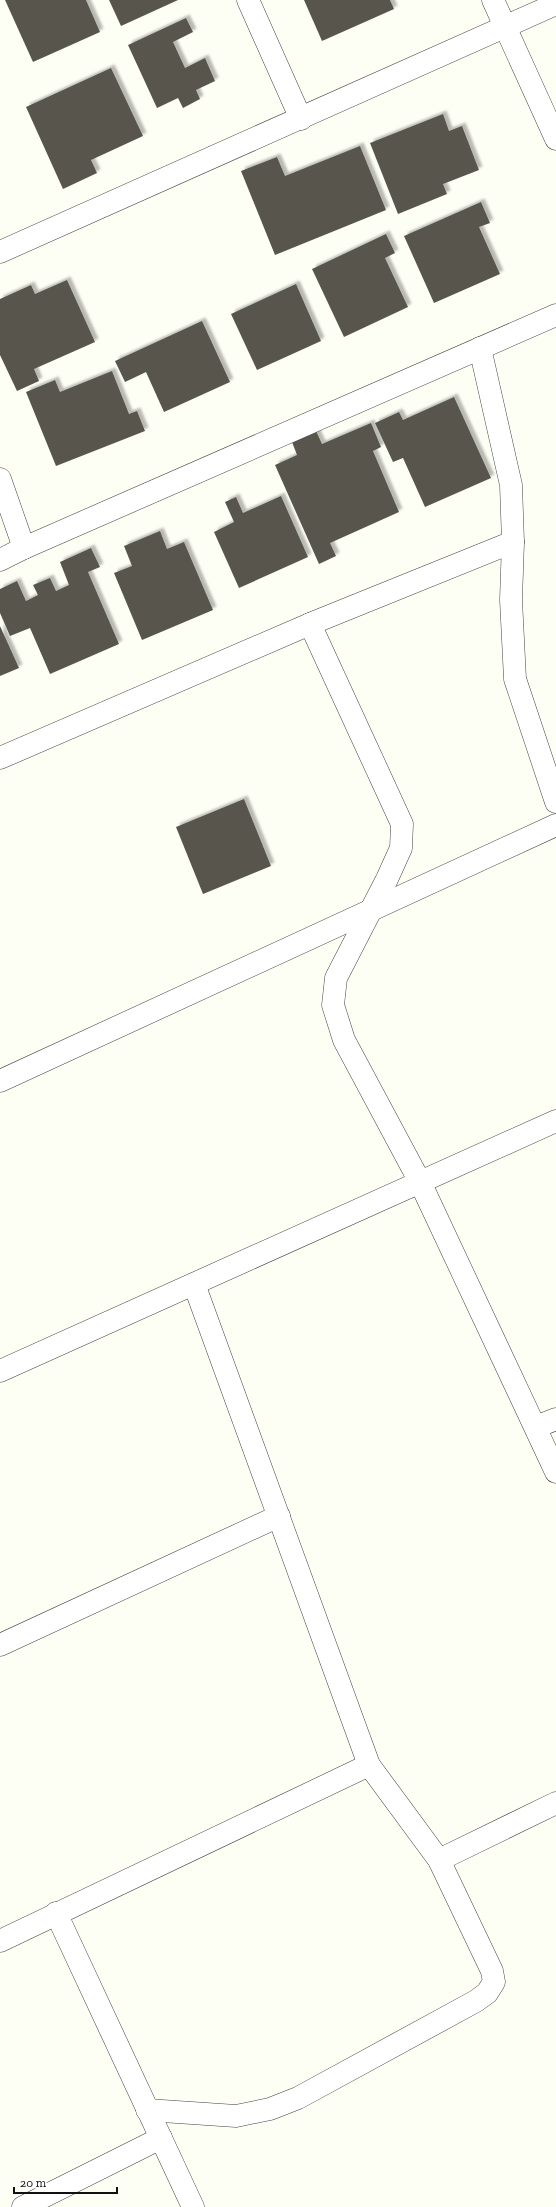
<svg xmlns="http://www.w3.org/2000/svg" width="556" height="2207" font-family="'Zilla Slab',serif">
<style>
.building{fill:#58554d;filter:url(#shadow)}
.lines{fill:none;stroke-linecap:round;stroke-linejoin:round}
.minor-casing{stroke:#434343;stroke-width:23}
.minor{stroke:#fff;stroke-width:22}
</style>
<defs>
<filter id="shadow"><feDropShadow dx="3.5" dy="-3.5" stdDeviation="1" flood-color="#0004"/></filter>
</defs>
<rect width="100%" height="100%" fill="#fdfef4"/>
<!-- building -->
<g class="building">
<polygon points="5,0 86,0 100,32 33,62"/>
<polygon points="109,0 178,0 121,26"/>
<polygon points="304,0 390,0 394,9 322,41"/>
<polygon points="186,18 193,32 173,42 185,68 205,58 215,81 196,90 200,99 183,108 178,98 157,108 128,45"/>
<polygon points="111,68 143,136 91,160 97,173 63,189 26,107"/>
<polygon points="443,114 449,131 462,126 479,170 443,184 447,194 398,214 370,143"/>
<polygon points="360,146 386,210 275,255 241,171 277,157 285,176"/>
<polygon points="481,202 490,223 479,227 500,274 434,303 404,236"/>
<polygon points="386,234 395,253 385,258 408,307 344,337 312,269"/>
<polygon points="67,280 95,342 34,369 39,381 17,391 0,355 0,299 31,285 35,294"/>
<polygon points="296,284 321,341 257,370 231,314"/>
<polygon points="202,321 230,382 164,412 146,372 125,382 115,361"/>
<polygon points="112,371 129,414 137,411 145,431 56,466 26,392 55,380 60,392"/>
<polygon points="454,397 491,478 425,507 403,458 393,462 375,423 399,412 403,420"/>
<polygon points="371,423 381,447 373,451 399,512 330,543 336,556 319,564 275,465 297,455 292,442 316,431 322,444"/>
<polygon points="281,496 308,557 239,588 214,532 234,522 225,502 236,497 243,513"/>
<polygon points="160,531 167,549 184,542 213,610 142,640 114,573 132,566 124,546"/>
<polygon points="91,548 100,567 88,572 119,644 50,674 30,628 10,636 0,613 0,589 17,581 26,601 38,595 33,585 50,578 56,591 69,585 60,562"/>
<polygon points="0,626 19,668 0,676"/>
<polygon points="244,799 271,866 203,894 176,827"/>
</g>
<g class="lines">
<!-- minor casing -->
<g class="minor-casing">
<g id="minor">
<polyline points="248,0 301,119"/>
<polyline points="493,0 556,139"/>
<polyline points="0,252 556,4"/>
<polyline points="480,348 511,485 513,542 511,600 515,679 556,802"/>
<polyline points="0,479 24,548"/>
<polyline points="0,560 24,548 556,315"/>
<polyline points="310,624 402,824 401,848 387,879 336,978 333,1005 344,1040 420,1182 556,1472"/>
<polyline points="0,758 310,624 513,542"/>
<polyline points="0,1081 556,825"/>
<polyline points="0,1371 556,1121"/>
<polyline points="536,1427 556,1419"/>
<polyline points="0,1645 279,1516"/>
<polyline points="439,1860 556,1803"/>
<polyline points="56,1913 193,2207"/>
<polyline points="0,1941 369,1765"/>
<polyline points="147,2110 236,2116 270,2109 298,2098 476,2001 487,1993 494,1982 492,1971 439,1860 369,1765 194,1284"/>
<polyline points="23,2207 161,2138"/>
</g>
</g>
<!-- minor -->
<use href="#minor" class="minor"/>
</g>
<!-- scale -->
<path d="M14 2187v6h103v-6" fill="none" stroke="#101010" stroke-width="2"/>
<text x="20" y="2187" font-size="12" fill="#101010" stroke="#ffffff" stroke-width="3" paint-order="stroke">20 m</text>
</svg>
